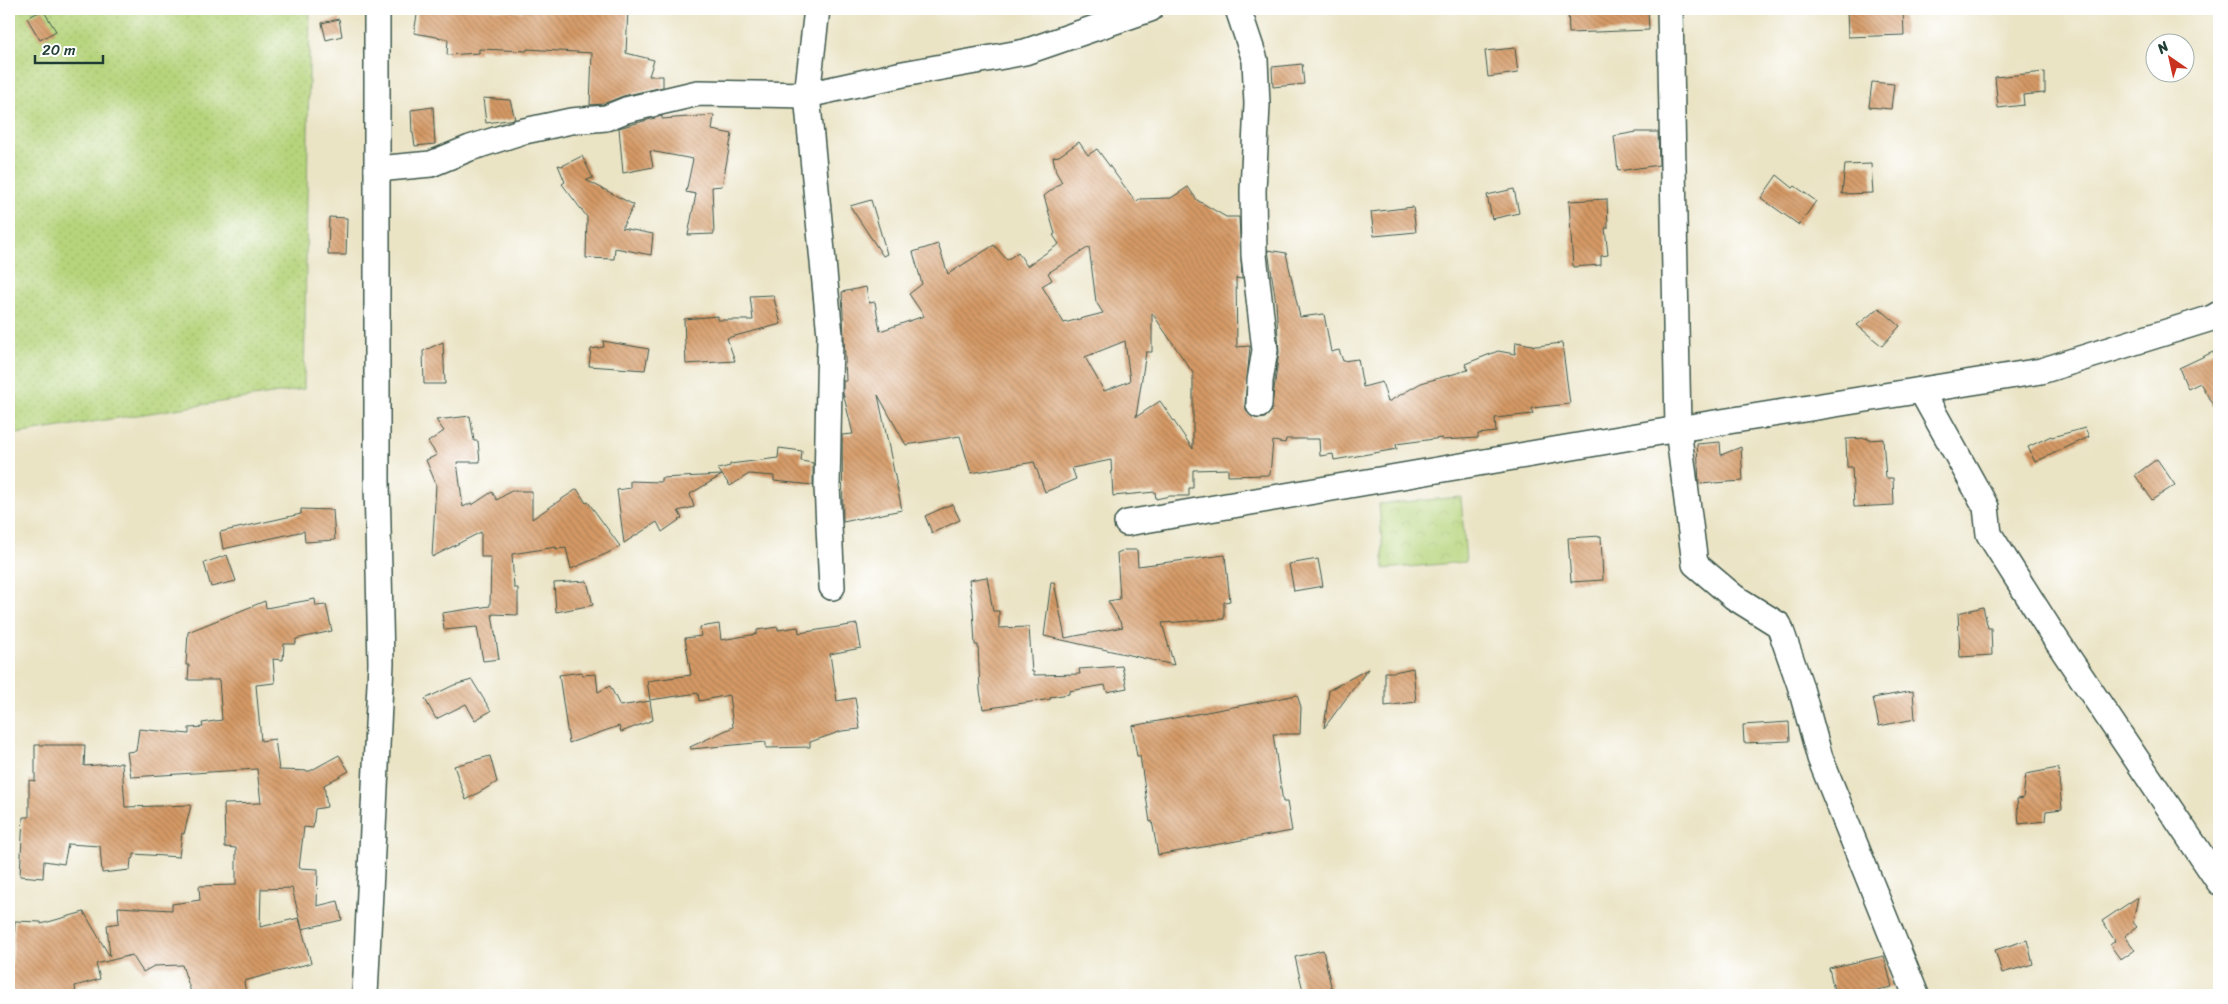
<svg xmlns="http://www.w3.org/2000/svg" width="2228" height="1004" font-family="Sriracha,sans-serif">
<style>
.grass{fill:url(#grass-dots);stroke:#6a8858}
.park{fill:url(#park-crowns);stroke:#6a8858}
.building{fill:url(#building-back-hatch);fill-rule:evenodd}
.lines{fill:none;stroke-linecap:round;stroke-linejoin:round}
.minor-casing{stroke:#3d564a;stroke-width:28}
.minor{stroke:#fff;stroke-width:25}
</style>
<defs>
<pattern id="grass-dots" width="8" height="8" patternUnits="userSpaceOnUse" patternTransform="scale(1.25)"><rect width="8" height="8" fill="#b6d47b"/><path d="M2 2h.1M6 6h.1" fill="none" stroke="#9cb76b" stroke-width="1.8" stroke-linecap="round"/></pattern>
<pattern id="park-crowns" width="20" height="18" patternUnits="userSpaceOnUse" patternTransform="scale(1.25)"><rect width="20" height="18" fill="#b6d47b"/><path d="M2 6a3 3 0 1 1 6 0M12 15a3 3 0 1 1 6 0" fill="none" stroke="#9cb76b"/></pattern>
<pattern id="building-back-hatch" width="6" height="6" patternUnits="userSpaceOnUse" patternTransform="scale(1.25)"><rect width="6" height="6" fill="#d59965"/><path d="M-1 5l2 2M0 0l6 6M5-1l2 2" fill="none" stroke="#ac7e54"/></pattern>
</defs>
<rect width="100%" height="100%" fill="#fff"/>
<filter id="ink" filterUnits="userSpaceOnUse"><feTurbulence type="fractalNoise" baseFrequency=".02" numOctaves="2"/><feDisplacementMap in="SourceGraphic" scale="10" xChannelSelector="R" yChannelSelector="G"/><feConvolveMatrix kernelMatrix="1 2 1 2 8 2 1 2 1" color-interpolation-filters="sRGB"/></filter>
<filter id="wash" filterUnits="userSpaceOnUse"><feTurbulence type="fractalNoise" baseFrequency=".0096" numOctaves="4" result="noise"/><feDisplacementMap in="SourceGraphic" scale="20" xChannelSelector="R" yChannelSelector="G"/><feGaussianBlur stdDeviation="1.12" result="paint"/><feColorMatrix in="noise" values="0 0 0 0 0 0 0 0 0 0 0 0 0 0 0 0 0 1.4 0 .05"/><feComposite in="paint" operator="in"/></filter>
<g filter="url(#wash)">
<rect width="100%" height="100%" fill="#eae3c4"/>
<!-- grass -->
<polygon class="grass" points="9,9 310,9 304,389 9,435"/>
<!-- park -->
<polygon class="park" points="1461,497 1466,562 1384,569 1379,504"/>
<g id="blocks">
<!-- building -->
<g class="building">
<polygon points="418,9 487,9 523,12 523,9 628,9 626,53 654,60 649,76 663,76 663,87 623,96 603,104 590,105 592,53 527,49 527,51 479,49 479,53 447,55 448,39 414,33"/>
<polygon points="1568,9 1648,9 1649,30 1569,33"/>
<polygon points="1847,9 1903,9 1904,35 1848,37"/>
<polygon points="43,10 56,31 40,40 27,18"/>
<polygon points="339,19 342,36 326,40 322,23"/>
<polygon points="1515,48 1518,73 1488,77 1485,51"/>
<polygon points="1302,64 1304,84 1273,87 1272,67"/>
<polygon points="2045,72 2045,93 2023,95 2024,105 1998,108 1995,77"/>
<polygon points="1872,82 1894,84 1891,109 1869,107"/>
<polygon points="483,98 510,100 515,119 486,123"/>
<polygon points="433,107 435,144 415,146 413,133 412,133 411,110"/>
<polygon points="714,115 712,130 732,134 722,186 712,187 714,234 688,235 696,194 686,192 693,159 650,151 653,167 623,173 619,128 662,116 662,119"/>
<polygon points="1637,132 1658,132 1659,165 1618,171 1614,136"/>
<path d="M1079 142 1088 155 1097 149 1136 202 1139 199 1171 198 1188 187 1197 200 1226 217H1239L1242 279 1236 278 1237 347 1250 346 1245 404 1247 412 1252 417 1259 419 1265 418 1271 412 1279 352 1276 303 1268 250 1286 253 1300 317 1324 314 1331 352 1339 350 1343 361 1358 359 1363 387 1382 382 1388 402 1421 383 1468 370 1465 364 1498 351 1515 354 1516 342 1537 346 1562 343 1570 404 1532 408 1533 414 1495 418 1496 432 1478 434V438L1442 440V438L1396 444 1397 449 1334 460 1333 454 1320 456 1319 439H1286L1285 443 1273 441 1270 475 1228 476V469L1193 470V488H1189V496H1170L1156 499 1155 492 1113 496 1111 460 1072 468 1076 479 1045 492 1034 462 971 473 960 436 906 445 878 395 902 510 843 522 842 435 853 434 843 393V381H846L842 292 866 287 869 303 875 302 880 331 924 316 909 294 922 284 913 252 938 244 948 274 994 245 1007 260 1018 252 1027 266 1059 244 1053 235 1055 234 1044 196 1062 182 1056 172 1053 157 1059 156ZM1089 247 1096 302 1103 313 1064 323 1042 286 1052 280 1048 273ZM1152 313 1193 373V449L1160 401 1136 417 1146 352H1152ZM1125 341 1130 381 1104 391 1085 357Z"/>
<polygon points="582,156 593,178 586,180 634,205 622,228 653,234 651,255 615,248 614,259 586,258 587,217 562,184 565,182 558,165 562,166"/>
<polygon points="1871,164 1873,193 1842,194 1845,165"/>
<polygon points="1777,175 1793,188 1795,186 1816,201 1799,225 1761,198"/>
<polygon points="1514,189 1519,213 1492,219 1487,195"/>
<polygon points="1607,199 1608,228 1605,228 1608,255 1601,256 1601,265 1573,267 1569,201"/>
<polygon points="871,200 887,254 883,256 850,206"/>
<polygon points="1413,207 1416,232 1374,236 1371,212"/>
<polygon points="329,217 347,218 346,255 328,255"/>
<polygon points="773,295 781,324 727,338 735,361 686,364 684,319 718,316 718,320 753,320 750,296"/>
<polygon points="1879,308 1900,326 1882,346 1857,325"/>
<polygon points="603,341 649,349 645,370 589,366 591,349 604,347"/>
<polygon points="443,342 445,384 424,384 423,351"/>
<polygon points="2213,352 2219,367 2219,415 2200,383 2188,389 2179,368"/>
<polygon points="470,416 474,441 478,441 480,462 457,462 463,507 471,503 472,505 492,492 497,500 511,491 532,491 532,519 577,489 586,503 588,502 620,546 608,553 571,569 566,548 556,549 556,547 512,554 514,588 518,588 518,615 492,614 499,659 483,661 477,627 444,630 442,613 490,606 491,557 481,557 481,532 432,557 436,484 426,460 437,455 428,442 444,431 436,420"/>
<polygon points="2085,428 2089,437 2035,462 2028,447 2051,436 2052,437"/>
<polygon points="1868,438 1868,440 1883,439 1886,478 1893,478 1894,505 1854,507 1852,467 1847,467 1846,439"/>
<polygon points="1720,442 1721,455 1741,447 1743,481 1699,484 1697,444"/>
<polygon points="779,448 802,451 801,461 813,463 813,485 774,481 774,476 749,474 730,486 718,469 730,466 730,464 778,458"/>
<polygon points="2157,459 2175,485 2152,500 2135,475"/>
<polygon points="722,475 690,494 694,507 678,511 682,518 662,532 657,522 624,543 617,490 630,488 630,481 661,482 661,478"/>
<polygon points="952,504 960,520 932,533 925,516"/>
<polygon points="301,509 333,510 335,540 305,542 304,531 223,549 220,532 301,514"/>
<polygon points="1601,536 1603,580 1571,582 1568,538"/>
<polygon points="1124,550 1137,550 1138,566 1225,555 1230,601 1224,602 1224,619 1162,623 1174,665 1044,636 1051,582 1054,582 1065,638 1123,627 1108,601 1120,599 1117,553"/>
<polygon points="227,555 236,581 211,587 204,563"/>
<polygon points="1318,559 1323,586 1294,591 1289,564"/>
<polygon points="987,577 993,611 999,611 999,628 1029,627 1032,672 1034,672 1034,675 1080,674 1079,669 1122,666 1127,688 1107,692 1105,685 1069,691 1069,694 1050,697 1051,699 983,709 980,691 978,645 975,645 973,608 969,580"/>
<polygon points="587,581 593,605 556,612 554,583"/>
<polygon points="315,599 316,606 326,605 332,631 296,639 296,644 284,644 283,660 273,659 275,683 256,685 261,741 275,739 279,770 310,771 339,755 349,771 324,785 327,807 315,809 313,828 304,827 299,868 318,869 317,906 338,901 342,920 302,929 292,888 261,889 260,927 299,918 311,963 244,981 246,995 192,995 182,965 154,966 143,972 132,955 96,964 100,979 75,986 76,995 9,995 9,964 12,964 15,921 41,922 41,924 84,912 110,957 107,925 119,923 118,907 172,910 172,904 200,900 199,886 236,885 236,848 225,847 224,804 261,803 257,769 131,777 127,752 136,751 139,729 189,734 189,728 203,727 202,723 222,720 219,680 188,680 189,665 186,665 188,632 265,601 266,608"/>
<polygon points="1983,607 1988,628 1991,628 1992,655 1960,657 1958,613"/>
<polygon points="719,624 721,640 757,634 757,630 778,627 778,630 798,627 799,633 857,624 861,648 830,654 837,701 855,698 860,729 842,731 810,742 810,747 766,748 766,742 691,749 690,747 733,727 729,695 699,701 698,693 650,700 647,681 691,675 685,638 701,636 700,627"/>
<polygon points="1413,668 1416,702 1385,706 1385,672 1394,672"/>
<polygon points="1368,669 1324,728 1329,690"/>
<polygon points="582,672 582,675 596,674 598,692 610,686 620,706 650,701 653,720 621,732 619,726 569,743 559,675"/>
<polygon points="472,680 491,711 475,720 466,704 436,719 425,699 454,685"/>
<polygon points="1913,691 1915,719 1879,726 1873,698"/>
<polygon points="1297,695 1301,707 1300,734 1273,734 1283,802 1287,802 1292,831 1158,855 1152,821 1150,822 1140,756 1137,756 1132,726"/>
<polygon points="1789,722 1790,741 1744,743 1743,725"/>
<polygon points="35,745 85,745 84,766 122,763 125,807 191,805 184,834 182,833 179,857 134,854 134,858 131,859 130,870 102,873 100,846 68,844 64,864 44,861 43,878 20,876 23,817 29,817 29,780 35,781"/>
<polygon points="490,756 497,782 466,800 454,766"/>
<polygon points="2058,768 2062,809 2046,811 2045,821 2019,824 2017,799 2023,798 2026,774"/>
<polygon points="2138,897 2133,922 2137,927 2125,936 2135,950 2121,960 2110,945 2115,941 2102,921"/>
<polygon points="2027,940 2033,964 2002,973 1995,950"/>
<polygon points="1323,950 1333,995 1304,995 1295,957"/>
<polygon points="1884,956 1892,987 1852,995 1835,995 1829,968"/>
</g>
</g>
</g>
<g filter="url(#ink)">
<use href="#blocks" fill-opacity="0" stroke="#3d564a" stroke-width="1"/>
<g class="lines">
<!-- minor casing -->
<g class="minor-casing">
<g id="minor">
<polyline points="817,9 807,95 830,335 827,486 832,587"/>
<polyline points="1238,9 1255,60 1257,104 1253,191 1254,255 1265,350 1260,381 1259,405"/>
<polyline points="1670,9 1678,429 1695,564 1734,597 1779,625 1800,685 1820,758 1916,995"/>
<polyline points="377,169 431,164 470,148 520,132 571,121 606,118 626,110 698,93 807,95 903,74 1025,52 1150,9"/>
<polyline points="1921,390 1986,507 1989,534 2053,635 2219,882"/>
<polyline points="1127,523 1678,429 2041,371 2212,318 2219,314"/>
<polyline points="365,995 381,663 377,481 377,9"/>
</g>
</g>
<!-- minor -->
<use href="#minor" class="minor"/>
</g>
</g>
<!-- margin -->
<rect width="2228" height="1004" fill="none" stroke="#fff" stroke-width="30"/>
<!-- north arrow -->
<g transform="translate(2170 58) rotate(326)"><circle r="24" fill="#ffffff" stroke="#a5b1ae"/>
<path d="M0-4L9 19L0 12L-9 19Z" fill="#c8321e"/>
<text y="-8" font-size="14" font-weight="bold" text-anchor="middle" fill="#1f3d34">N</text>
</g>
<!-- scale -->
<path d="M35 55v8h68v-8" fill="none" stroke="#1f3d34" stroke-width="2.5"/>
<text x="42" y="55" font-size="15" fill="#1f3d34" stroke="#ffffff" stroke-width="4" paint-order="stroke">20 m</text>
</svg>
